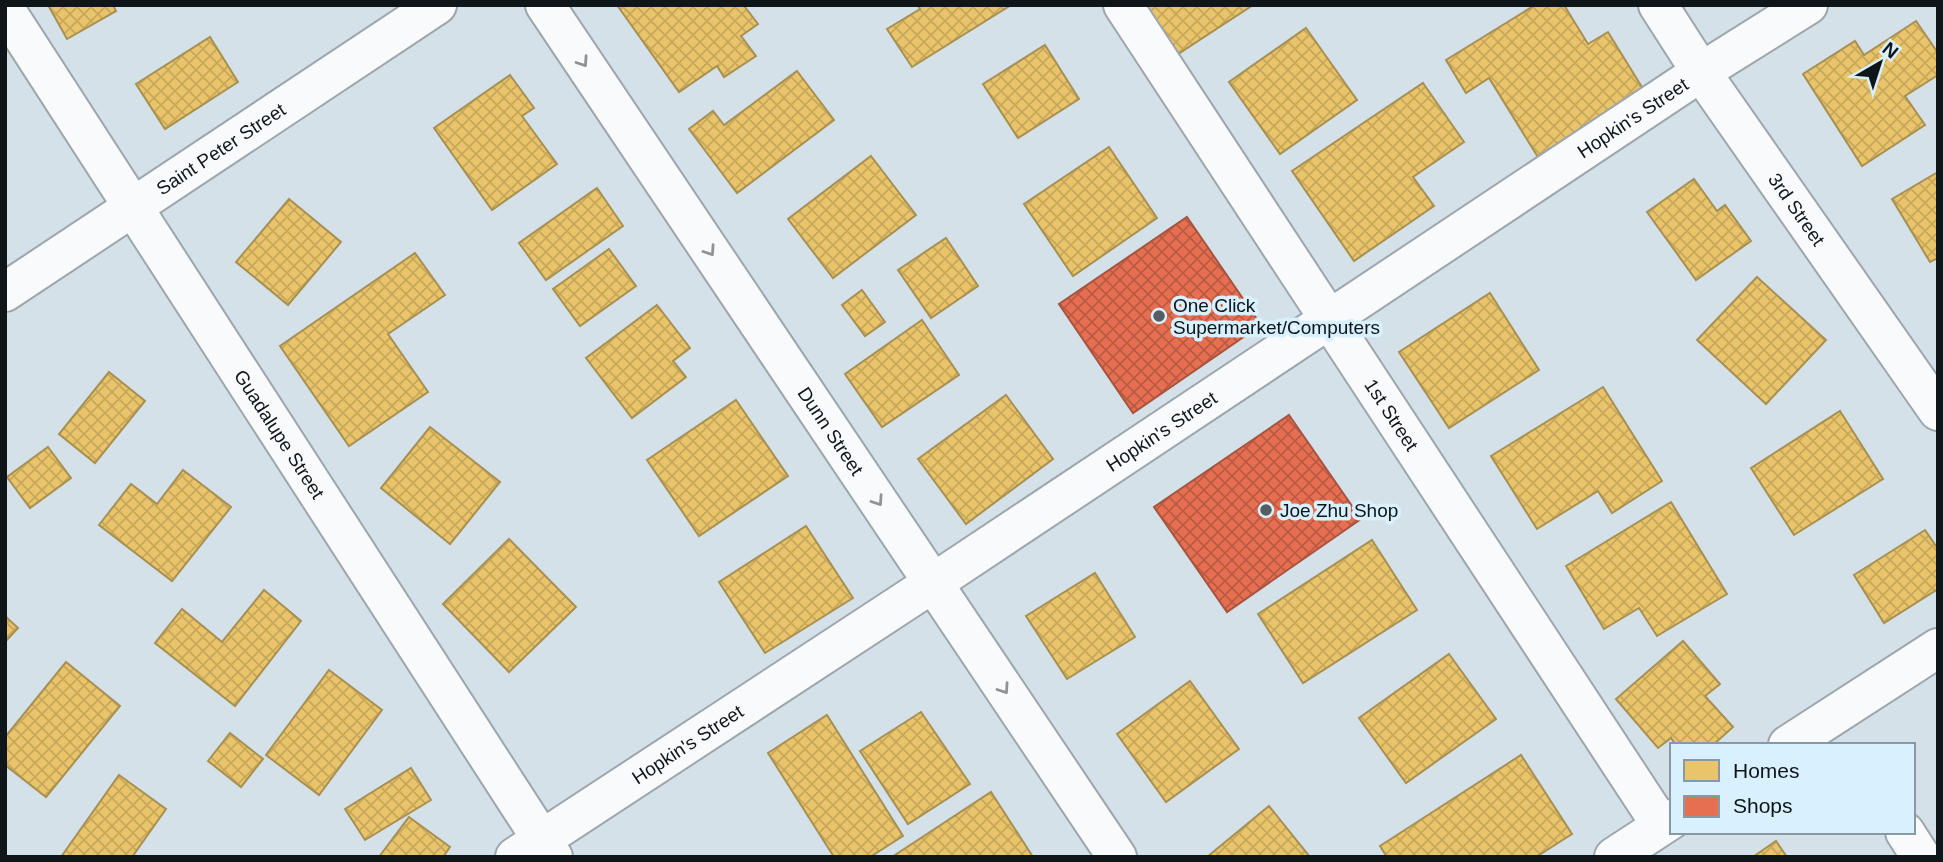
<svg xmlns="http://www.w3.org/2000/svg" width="1943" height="862" font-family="Arial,sans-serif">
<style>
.homes{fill:url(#homes-cross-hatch);stroke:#a79052;stroke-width:2}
.shops{fill:url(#shops-cross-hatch);stroke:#a65440;stroke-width:2}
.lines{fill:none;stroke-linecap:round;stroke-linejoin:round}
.minor-casing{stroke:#9ca6ac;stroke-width:42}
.minor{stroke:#f9fafc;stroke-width:38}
.oneway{stroke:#8f9396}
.poi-dot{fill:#535d62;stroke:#d9f0fe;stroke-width:2.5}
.labels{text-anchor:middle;stroke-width:7;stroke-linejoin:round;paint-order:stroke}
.street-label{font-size:19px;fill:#0e161a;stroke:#d9f0fe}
.poi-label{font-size:19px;fill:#0e161a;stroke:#d9f0fe;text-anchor:start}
</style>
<defs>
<pattern id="homes-cross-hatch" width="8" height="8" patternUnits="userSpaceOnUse" patternTransform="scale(1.75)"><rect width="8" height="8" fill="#e9c46a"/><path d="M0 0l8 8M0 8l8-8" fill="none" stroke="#c7a85b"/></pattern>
<pattern id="shops-cross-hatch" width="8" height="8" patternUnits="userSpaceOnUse" patternTransform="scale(1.75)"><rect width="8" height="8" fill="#e76f51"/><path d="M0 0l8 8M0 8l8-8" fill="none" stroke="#ba5a42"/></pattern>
</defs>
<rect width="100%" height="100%" fill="#d4e1e8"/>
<!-- homes -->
<g class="homes">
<polygon points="48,5 113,5 116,11 67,39"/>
<polygon points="617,5 748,5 745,7 758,24 741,36 756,56 724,77 717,66 679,92"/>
<polygon points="918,5 1011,5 912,67 887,29 920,9"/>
<polygon points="1146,5 1253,5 1178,54"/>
<polygon points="1535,5 1564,5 1588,44 1608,32 1648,97 1541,162 1489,78 1466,93 1446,60"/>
<polygon points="1916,21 1938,53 1938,75 1905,96 1925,125 1862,166 1803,74 1855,41 1864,55"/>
<polygon points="1306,28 1357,100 1280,154 1229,82"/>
<polygon points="210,37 238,82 165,129 136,84"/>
<polygon points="1045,45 1079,99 1018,138 983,84"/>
<polygon points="797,71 834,120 737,193 689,129 713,111 724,125"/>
<polygon points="510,75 534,108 522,116 557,164 492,210 434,128"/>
<polygon points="1423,83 1464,142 1413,177 1434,206 1354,261 1292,171"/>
<polygon points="1109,147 1157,218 1073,276 1024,204"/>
<polygon points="871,156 916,215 833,278 788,219"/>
<polygon points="1938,172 1938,258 1930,262 1892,199"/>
<polygon points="1694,179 1717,211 1725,205 1751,241 1696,280 1647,212"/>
<polygon points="597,188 623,226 546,280 519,243"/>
<polygon points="289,199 341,242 288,305 236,262"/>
<polygon points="946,238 978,286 931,318 898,270"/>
<polygon points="609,249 636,286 580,326 553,289"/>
<polygon points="415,253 445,295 388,334 428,392 349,446 280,346"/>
<polygon points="1757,277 1826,340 1766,404 1697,340"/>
<polygon points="862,290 885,322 865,336 842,305"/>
<polygon points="1490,293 1539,370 1449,428 1399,352"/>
<polygon points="657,305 690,348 673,361 686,377 632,418 586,358"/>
<polygon points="922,320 959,375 882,427 845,374"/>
<polygon points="109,372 145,401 95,463 59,434"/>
<polygon points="1603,387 1662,481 1612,513 1598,491 1537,529 1491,456"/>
<polygon points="1006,395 1053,459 966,524 918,459"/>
<polygon points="736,400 788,476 699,536 647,460"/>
<polygon points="1840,411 1883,479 1794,535 1751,468"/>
<polygon points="430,427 500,482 450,544 381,488"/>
<polygon points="48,447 71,478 30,508 7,477"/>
<polygon points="183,470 231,507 172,581 99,525 131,484 157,504"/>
<polygon points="1671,502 1727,594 1657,636 1639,608 1604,629 1566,566"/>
<polygon points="806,526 853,598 765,653 719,582"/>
<polygon points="1925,530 1938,549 1938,589 1884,623 1854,575"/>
<polygon points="509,539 576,607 509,672 443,604"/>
<polygon points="1372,540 1417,610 1303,683 1258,614"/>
<polygon points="1095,573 1135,637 1067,679 1026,616"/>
<polygon points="264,590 301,621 235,706 155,643 182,609 222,642"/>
<polygon points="5,616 18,628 5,642"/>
<polygon points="1683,641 1720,684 1705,696 1733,727 1713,745 1676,745 1671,738 1658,748 1616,699"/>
<polygon points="1449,654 1496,719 1406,783 1359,718"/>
<polygon points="66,662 120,706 46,797 5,765 5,737"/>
<polygon points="329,670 382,710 319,795 266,755"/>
<polygon points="1190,681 1239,749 1166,802 1117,734"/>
<polygon points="921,712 970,784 908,824 860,751"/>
<polygon points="827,715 903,836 870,857 834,857 768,753"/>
<polygon points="230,733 263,759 241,787 208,761"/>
<polygon points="1521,755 1572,834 1536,857 1387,857 1380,846"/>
<polygon points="411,768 431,800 365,840 345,809"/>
<polygon points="119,775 166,809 132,857 61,857"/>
<polygon points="991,792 1033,857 892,857"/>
<polygon points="1269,806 1310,857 1207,857"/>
<polygon points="409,817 450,847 443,857 379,857"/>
<polygon points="1776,841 1787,857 1753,857"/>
</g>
<!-- shops -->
<g class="shops">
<polygon points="1187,217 1261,325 1133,413 1059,304"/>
<polygon points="1289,415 1361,519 1227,612 1154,507"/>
</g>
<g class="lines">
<!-- minor casing -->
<g class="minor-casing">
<g id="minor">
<path id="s1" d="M545 5 1117 857"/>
<path id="s2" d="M1123 5 1661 825"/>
<path id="s3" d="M1658 5 1701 72 1938 411"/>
<path id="s4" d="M5 9 553 857"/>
<path id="s5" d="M5 292 437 5"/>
<polyline points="1788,745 1938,648"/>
<polyline points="1905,832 1921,857"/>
<path id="s6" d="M515 857 933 583 1701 72 1808 5"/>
<polyline points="1614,857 1672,819"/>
</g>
</g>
<!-- minor -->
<use href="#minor" class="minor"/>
</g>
<!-- one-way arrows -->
<defs><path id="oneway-chevron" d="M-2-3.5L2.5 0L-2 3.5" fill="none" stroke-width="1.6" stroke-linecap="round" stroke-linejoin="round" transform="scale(1.75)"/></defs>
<g class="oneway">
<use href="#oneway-chevron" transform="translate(583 62) rotate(56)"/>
<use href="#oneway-chevron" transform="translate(710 251) rotate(56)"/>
<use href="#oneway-chevron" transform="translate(878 501) rotate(56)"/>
<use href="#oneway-chevron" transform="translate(1004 689) rotate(56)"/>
</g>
<!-- markers -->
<g class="poi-dot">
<circle cx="1159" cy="316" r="7"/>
<circle cx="1266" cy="510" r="7"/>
</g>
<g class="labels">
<!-- street labels -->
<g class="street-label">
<text dy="7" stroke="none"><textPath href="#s6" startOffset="1340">Hopkin's Street</textPath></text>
<text dy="7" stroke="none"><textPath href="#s5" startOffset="259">Saint Peter Street</textPath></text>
<text dy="7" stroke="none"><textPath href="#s3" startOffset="247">3rd Street</textPath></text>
<text dy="7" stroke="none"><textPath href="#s2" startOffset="490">1st Street</textPath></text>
<text dy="7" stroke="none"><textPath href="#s6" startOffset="774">Hopkin's Street</textPath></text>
<text dy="7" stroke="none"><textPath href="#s1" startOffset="513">Dunn Street</textPath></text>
<text dy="7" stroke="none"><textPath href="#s4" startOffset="506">Guadalupe Street</textPath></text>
<text dy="7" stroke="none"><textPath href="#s6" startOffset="206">Hopkin's Street</textPath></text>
</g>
<!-- poi labels -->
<g class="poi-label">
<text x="1173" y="312">One Click<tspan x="1173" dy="22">Supermarket/Computers</tspan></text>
<text x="1280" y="517">Joe Zhu Shop</text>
</g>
</g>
<!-- border -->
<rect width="1943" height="862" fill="none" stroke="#0e161a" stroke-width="14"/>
<!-- legend -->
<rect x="1670" y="743" width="245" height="91" fill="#d9f0fe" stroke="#8899a3" stroke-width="2"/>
<rect x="1684" y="760" width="35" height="21" fill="#e9c46a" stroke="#8899a3" stroke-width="2"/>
<text x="1733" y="778" font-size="21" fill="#0e161a">Homes</text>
<rect x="1684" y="796" width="35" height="21" fill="#e76f51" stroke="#8899a3" stroke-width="2"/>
<text x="1733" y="813" font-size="21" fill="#0e161a">Shops</text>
<!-- north arrow -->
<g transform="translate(1880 63) rotate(39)" stroke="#d9f0fe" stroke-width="5" paint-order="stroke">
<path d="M0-5L12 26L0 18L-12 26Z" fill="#0e161a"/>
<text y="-10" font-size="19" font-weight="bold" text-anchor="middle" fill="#0e161a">N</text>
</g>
</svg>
